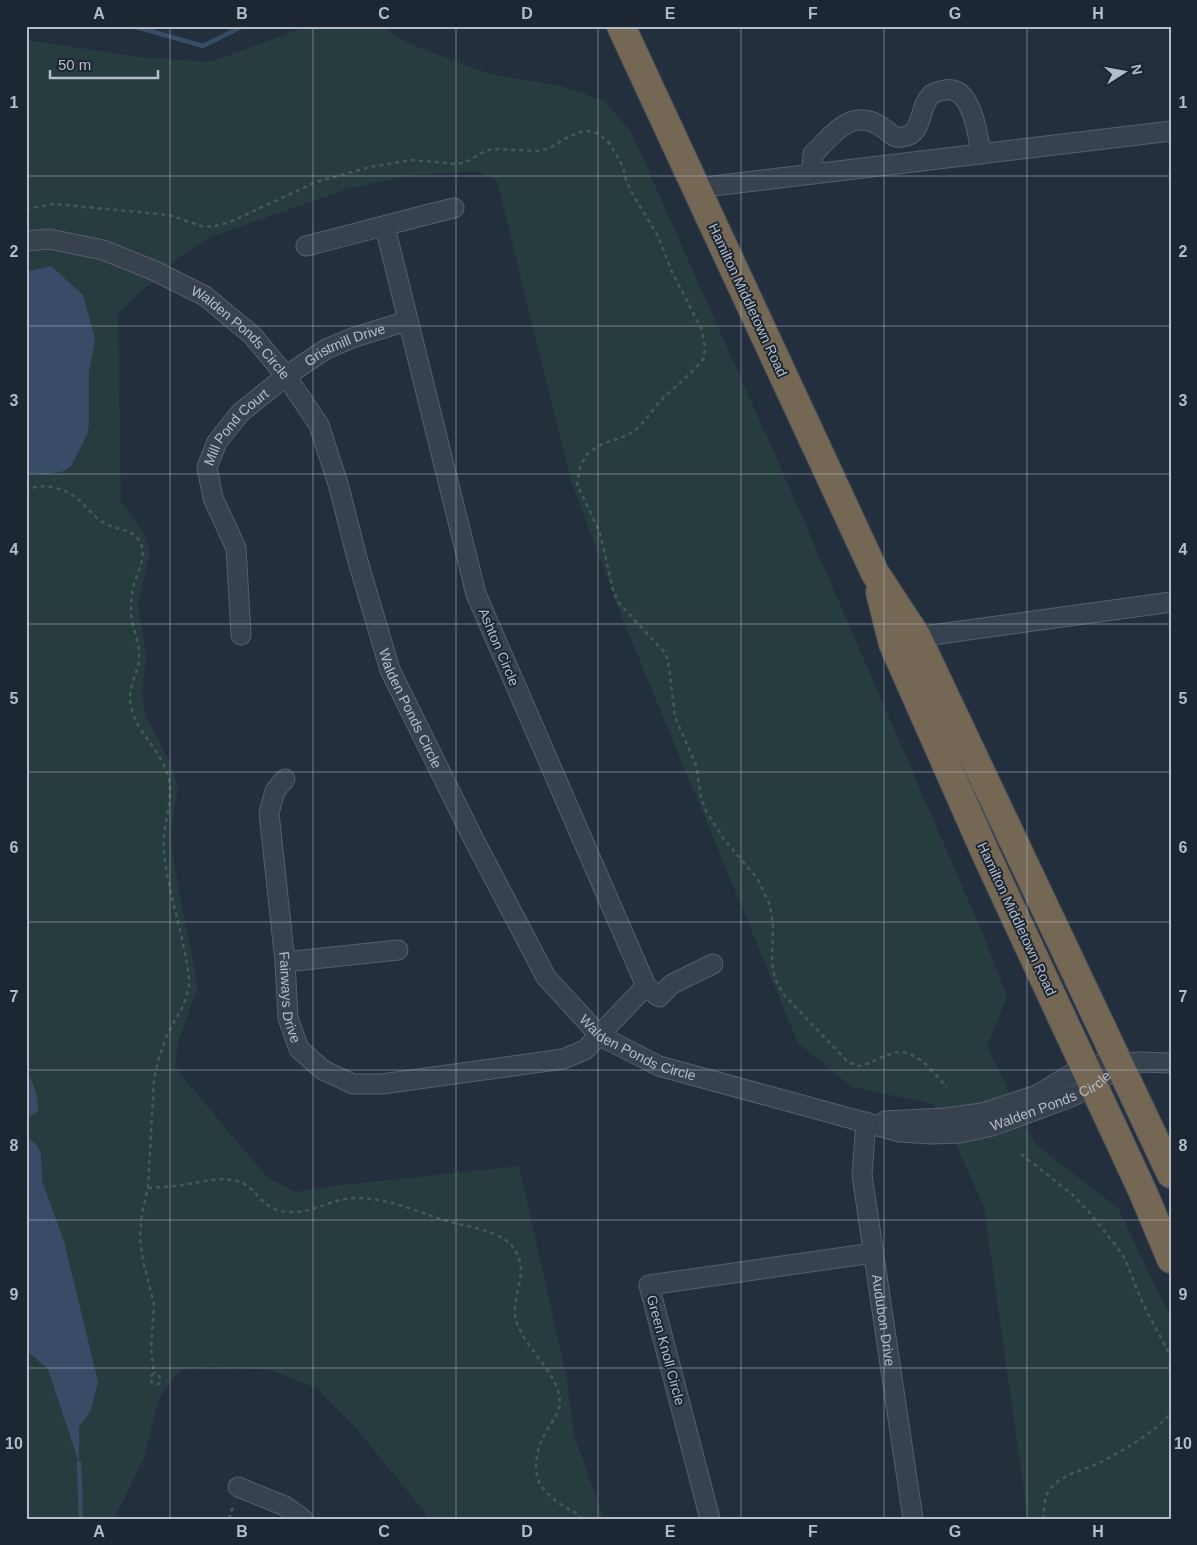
<svg xmlns="http://www.w3.org/2000/svg" width="1197" height="1545" font-family="Helvetica,sans-serif">
<style>
.green{fill:#263c3f}
.water{fill:#394c67}
.lines{fill:none;stroke-linecap:round;stroke-linejoin:round}
.stream{stroke:#394c67;stroke-width:4.5}
.minor-casing{stroke:#565f6c;stroke-width:21}
.highway-casing{stroke:#434c59;stroke-width:30}
.path{stroke:#44595c;stroke-width:2.5;stroke-dasharray:4 4;stroke-linecap:butt}
.minor{stroke:#38414e;stroke-width:19}
.highway{stroke:#746855;stroke-width:28}
.grid{fill:none;stroke:#b4bcc9;stroke-width:1;stroke-opacity:0.55}
.labels{text-anchor:middle;stroke-width:4;stroke-linejoin:round;paint-order:stroke}
.street-label{font-size:14px;fill:#b4bcc9;stroke:#1d2633}
.neatline{fill:none;stroke:#b4bcc9;stroke-width:2}
.grid-label{font-size:16px;text-anchor:middle;font-weight:bold;fill:#b4bcc9}
</style>
<rect width="100%" height="100%" fill="#242f3e"/>
<!-- green -->
<polygon class="green" points="309,26 382,26 407,43 489,74 561,86 605,101 631,132 777,459 985,939 1007,997 987,1047 1035,1144 1118,1208 1171,1319 1171,1519 1028,1519 984,1207 958,1149 933,1104 852,1087 798,1043 626,627 571,481 497,181 477,171 405,176 347,189 211,237 179,257 118,313 121,502 144,534 150,552 138,603 146,656 142,696 146,716 171,764 178,788 174,811 171,839 176,876 198,987 178,1042 175,1068 267,1177 295,1192 334,1186 519,1166 567,1379 574,1435 604,1519 430,1519 361,1434 318,1389 271,1370 213,1367 182,1369 171,1380 159,1398 144,1458 114,1519 26,1519 26,40 140,57 210,62"/>
<!-- water -->
<g class="water">
<polygon points="51,266 83,295 95,339 89,371 89,424 87,435 71,466 64,471 43,475 37,473 26,475 26,272"/>
<path d="M26 1070C34 1086 38 1094 38 1112L26 1118Z"/>
<polygon points="26,1138 35,1143 41,1153 42,1181 64,1241 98,1382 91,1410 79,1427 79,1463 48,1369 26,1350"/>
</g>
<g class="lines">
<!-- stream -->
<g class="stream">
<polyline points="133,26 203,46 243,26"/>
<polyline points="79,1463 81,1519"/>
</g>
<!-- minor casing -->
<g class="minor-casing">
<g id="minor">
<path d="M811 174 813 154C834 133 853 106 883 128 890 132 893 139 902 137 924 135 918 108 931 95 934 92 941 91 945 90 972 85 978 135 981 154"/>
<polyline points="697,188 1171,131"/>
<path id="s1" d="M26 241 49 239 103 250 153 270 205 296 252 335 286 376 319 425 339 487 357 558 390 670 473 838 546 977 600 1036 659 1066 900 1132 931 1134 960 1133 992 1126 1066 1099 1095 1086 1118 1064"/>
<path d="M306 246C355 234 404 220 454 208"/>
<path id="s2" d="M241 635 236 548 213 498 207 467 217 442 240 413 286 376 326 349 355 337 407 321"/>
<polyline points="917,637 1171,602"/>
<path id="s3" d="M285 779 275 791 269 813 285 962 288 1018 299 1049 323 1070 353 1084H382L563 1059 585 1050 646 986 476 594 385 227"/>
<polyline points="285,962 398,950"/>
<polyline points="646,986 659,997 672,984 713,964"/>
<polyline points="885,1121 945,1118 982,1113 1037,1095 1085,1066 1139,1062 1171,1063"/>
<path id="s4" d="M866 1122 862 1175 913 1519"/>
<polyline points="238,1487 285,1506 303,1519"/>
<polyline points="710,1519 649,1285 873,1253"/>
</g>
</g>
<!-- highway casing -->
<g class="highway-casing">
<g id="highway">
<polyline points="621,26 875,573 917,637 1171,1174"/>
<polyline points="880,592 893,644 985,852 1142,1190 1171,1259"/>
</g>
</g>
<!-- path -->
<g class="path">
<path d="M26 209 54 204 169 215 204 227 215 226 230 222 316 182 370 167 411 160 458 164 466 162 487 150 495 149 539 151 550 148 566 138 580 132 591 131 599 134 610 144 623 167 626 180 632 193 659 238 671 270 701 328 705 346 704 358 695 369 661 400 641 425 635 430 628 435 602 444 587 454 580 467 577 484 600 533 613 590 618 602 666 654 669 667 675 717 696 765 701 797 706 811 723 838 757 878 769 903 773 923 772 963 775 979 784 995 848 1062 858 1066C870 1064 879 1058 890 1054 915 1045 932 1072 947 1087"/>
<path d="M26 492C34 485 41 486 51 487 82 492 84 512 106 524 119 531 134 528 141 544 147 558 136 574 133 588 131 599 130 610 132 622 135 633 140 647 139 659 138 672 129 686 130 699 131 728 161 749 168 776 175 801 161 827 164 852 168 894 184 935 189 978V987L184 1004 166 1037 159 1057 154 1079 148 1188 142 1212 140 1237 143 1261 154 1304 151 1349 154 1372 150 1378 152 1383 159 1384 161 1380 158 1374 154 1372"/>
<polyline points="1021,1154 1073,1195 1089,1212 1117,1247 1125,1259 1143,1304 1171,1357"/>
<path d="M148 1188C159 1187 170 1187 181 1185 199 1183 219 1176 237 1181 257 1186 260 1210 287 1212 314 1214 331 1198 356 1198 389 1198 417 1212 447 1221 467 1227 503 1230 515 1250 531 1276 508 1298 517 1323 526 1349 552 1367 559 1394 563 1410 553 1419 546 1432 540 1442 537 1452 536 1464 536 1472 537 1479 541 1486 546 1492 554 1500 560 1504 568 1509 576 1512 582 1519"/>
<polyline points="229,1519 234,1503"/>
<path d="M1043 1519C1044 1509 1044 1497 1050 1489 1061 1474 1085 1470 1101 1462 1126 1449 1152 1434 1171 1413"/>
</g>
<!-- minor -->
<use href="#minor" class="minor"/>
<!-- highway -->
<use href="#highway" class="highway"/>
</g>
<!-- grid -->
<path class="grid" d="M170 26V1519M313 26V1519M456 26V1519M598 26V1519M741 26V1519M884 26V1519M1027 26V1519M26 176H1171M26 326H1171M26 474H1171M26 624H1171M26 772H1171M26 922H1171M26 1070H1171M26 1220H1171M26 1368H1171"/>
<g class="labels">
<!-- street labels -->
<g class="street-label">
<text transform="translate(748 300) rotate(65)" y="5">Hamilton Middletown Road</text>
<text dy="5" stroke="none"><textPath href="#s1" startOffset="241">Walden Ponds Circle</textPath></text>
<text dy="5" stroke="none"><textPath href="#s2" startOffset="364">Gristmill Drive</textPath></text>
<text dy="5" stroke="none"><textPath href="#s2" startOffset="224">Mill Pond Court</textPath></text>
<text transform="translate(499 647) rotate(67)" y="5">Ashton Circle</text>
<text dy="5" stroke="none"><textPath href="#s1" startOffset="662">Walden Ponds Circle</textPath></text>
<text transform="translate(1017 919) rotate(65)" y="5">Hamilton Middletown Road</text>
<text dy="5" stroke="none"><textPath href="#s3" startOffset="224">Fairways Drive</textPath></text>
<text dy="5" stroke="none"><textPath href="#s1" startOffset="1082">Walden Ponds Circle</textPath></text>
<text dy="5" stroke="none"><textPath href="#s1" startOffset="1516">Walden Ponds Circle</textPath></text>
<text dy="5" stroke="none"><textPath href="#s4" startOffset="200">Audubon Drive</textPath></text>
<text transform="translate(666 1350) rotate(75)" y="5">Green Knoll Circle</text>
</g>
</g>
<!-- border -->
<rect width="1197" height="1545" fill="none" stroke="#1d2633" stroke-width="55"/>
<!-- north arrow -->
<g transform="translate(1124 72) rotate(79)" stroke="#1d2633" stroke-width="4" paint-order="stroke">
<path d="M0-4L9 19L0 12L-9 19Z" fill="#b4bcc9"/>
<text y="-8" font-size="14" font-weight="bold" text-anchor="middle" fill="#b4bcc9">N</text>
</g>
<!-- scale -->
<path d="M50 70v8h108v-8" fill="none" stroke="#b4bcc9" stroke-width="2.5"/>
<text x="58" y="70" font-size="15" fill="#b4bcc9" stroke="#1d2633" stroke-width="4" paint-order="stroke">50 m</text>
<rect x="28" y="28" width="1142" height="1490" class="neatline"/>
<g class="grid-label">
<text x="99" y="19">A</text>
<text x="242" y="19">B</text>
<text x="384" y="19">C</text>
<text x="527" y="19">D</text>
<text x="670" y="19">E</text>
<text x="813" y="19">F</text>
<text x="955" y="19">G</text>
<text x="1098" y="19">H</text>
<text x="14" y="108">1</text>
<text x="1183" y="108">1</text>
<text x="14" y="257">2</text>
<text x="1183" y="257">2</text>
<text x="14" y="406">3</text>
<text x="1183" y="406">3</text>
<text x="14" y="555">4</text>
<text x="1183" y="555">4</text>
<text x="14" y="704">5</text>
<text x="1183" y="704">5</text>
<text x="14" y="853">6</text>
<text x="1183" y="853">6</text>
<text x="14" y="1002">7</text>
<text x="1183" y="1002">7</text>
<text x="14" y="1151">8</text>
<text x="1183" y="1151">8</text>
<text x="14" y="1300">9</text>
<text x="1183" y="1300">9</text>
<text x="14" y="1449">10</text>
<text x="1183" y="1449">10</text>
<text x="99" y="1537">A</text>
<text x="242" y="1537">B</text>
<text x="384" y="1537">C</text>
<text x="527" y="1537">D</text>
<text x="670" y="1537">E</text>
<text x="813" y="1537">F</text>
<text x="955" y="1537">G</text>
<text x="1098" y="1537">H</text>
</g>
</svg>
